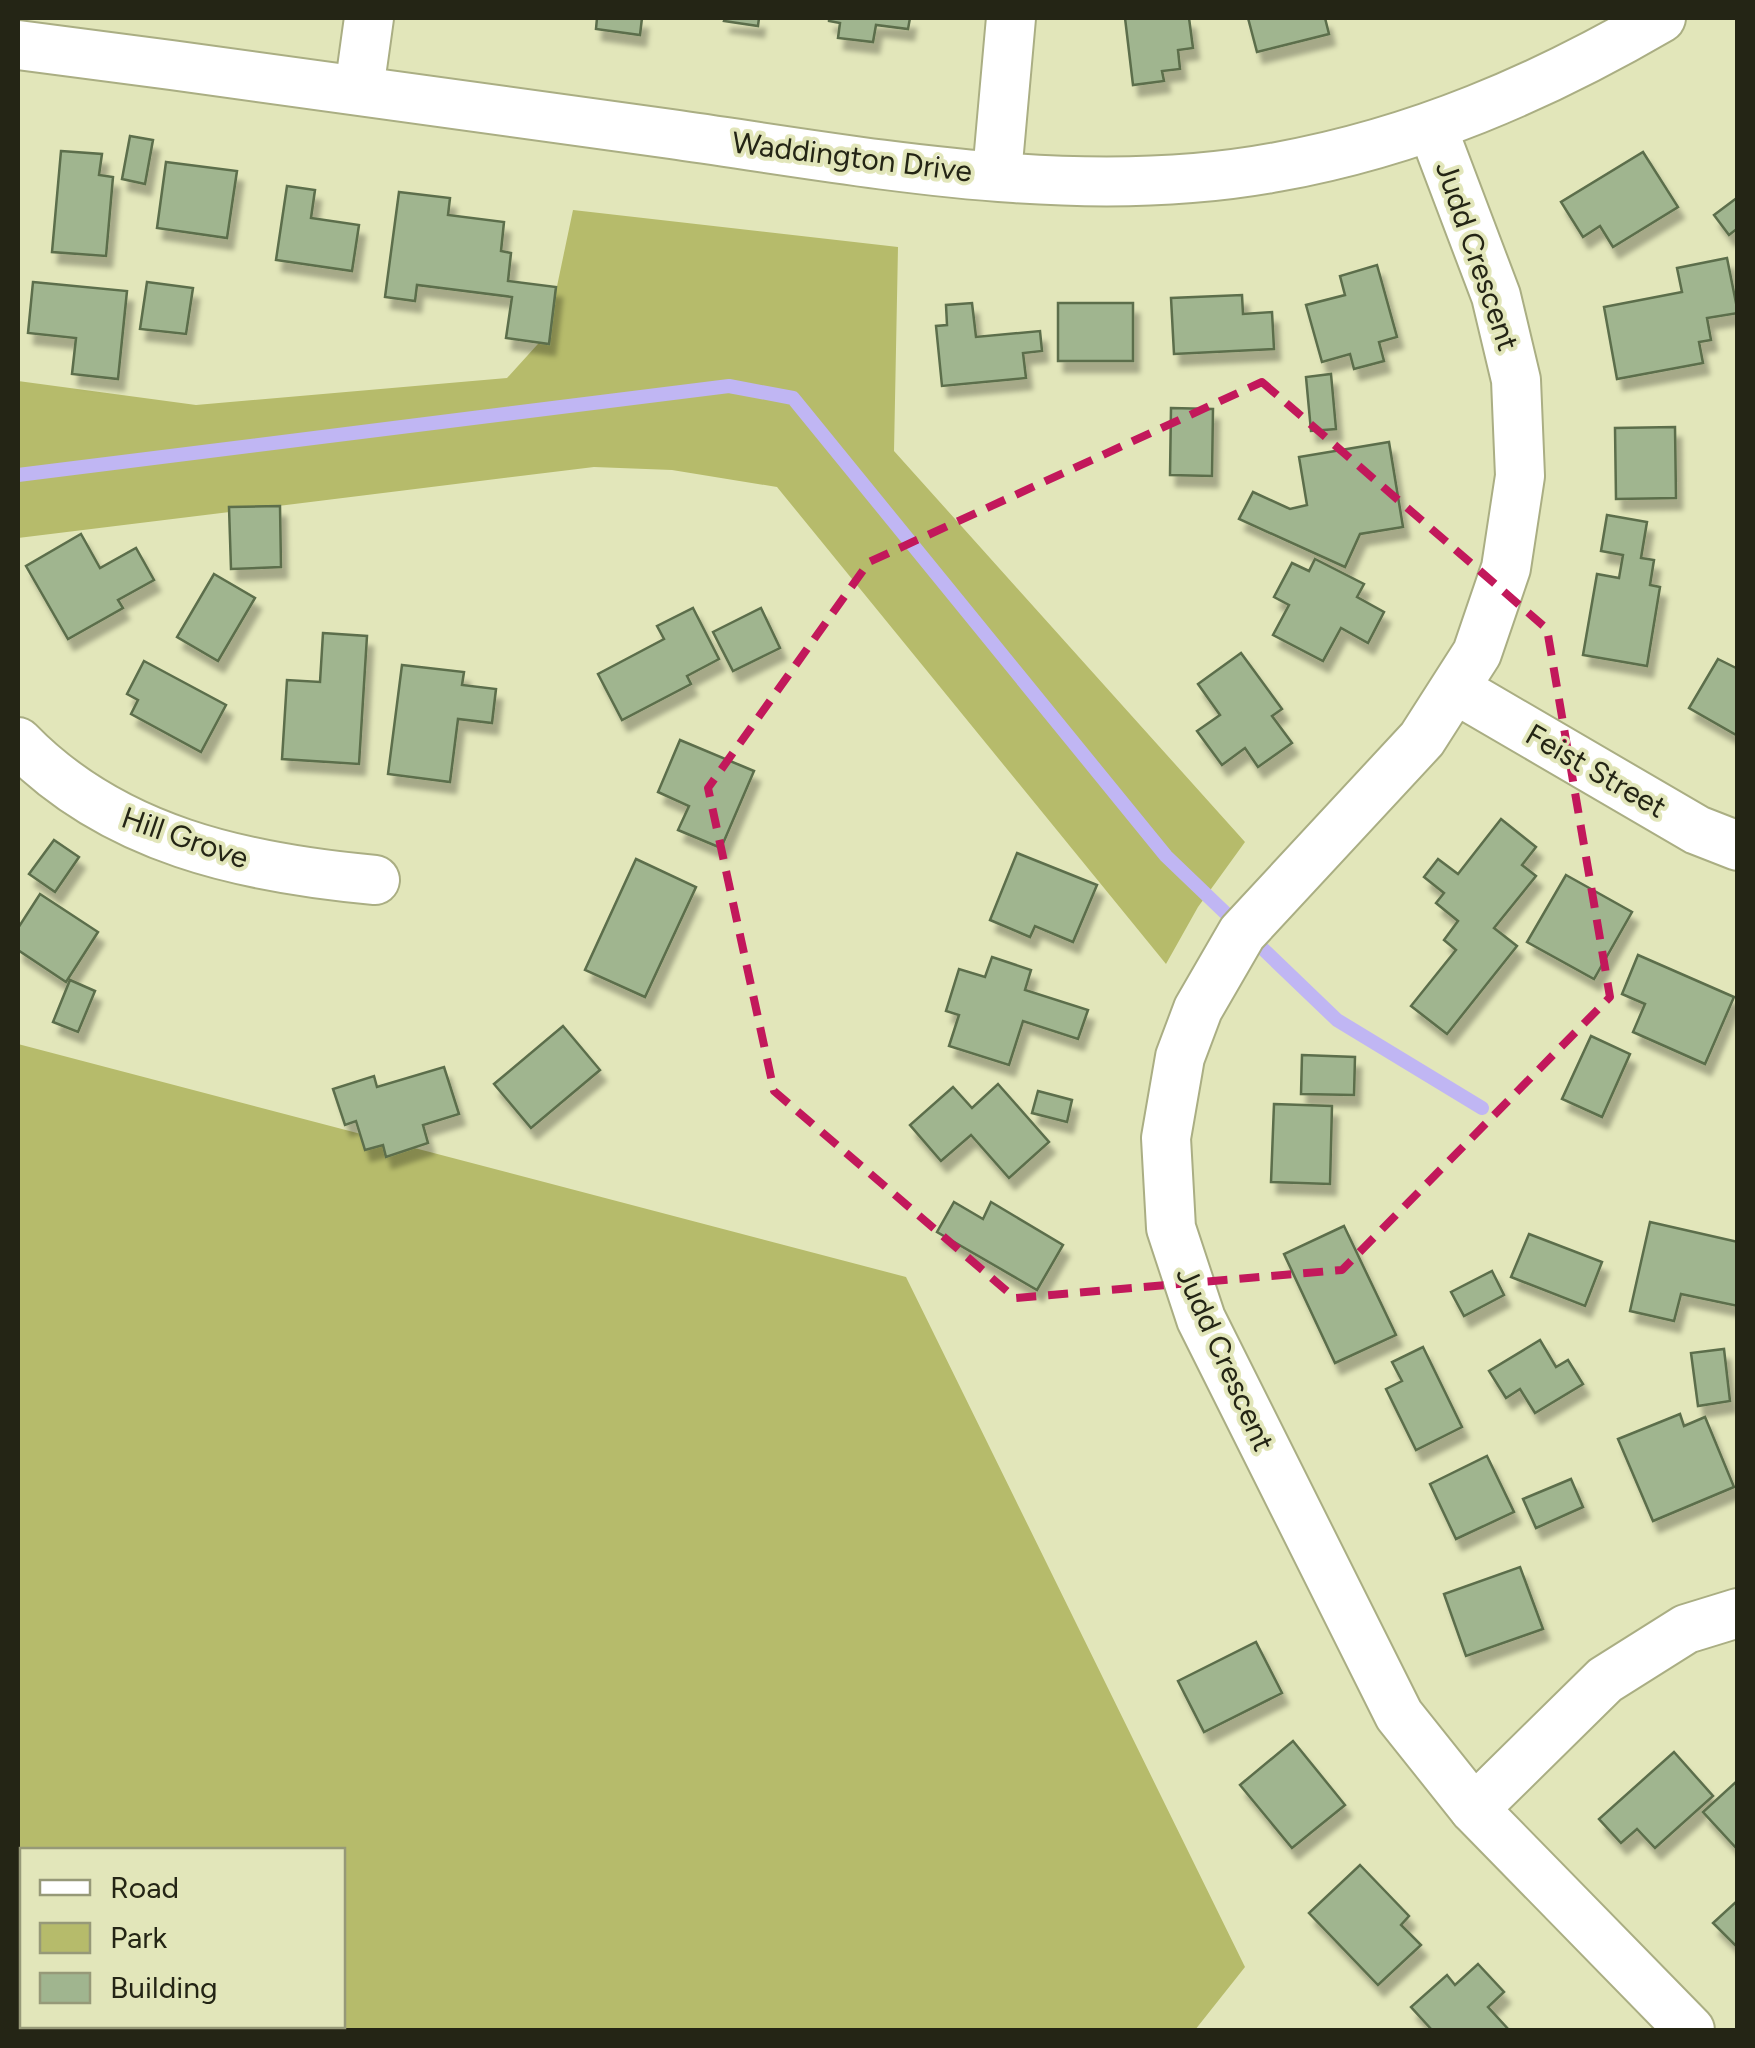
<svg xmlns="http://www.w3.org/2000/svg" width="1755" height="2048" font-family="Figtree,sans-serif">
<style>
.green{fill:#b6bb6b;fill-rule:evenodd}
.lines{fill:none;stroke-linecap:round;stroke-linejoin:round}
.stream{stroke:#c0b6f3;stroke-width:14}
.building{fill:#a0b58f;stroke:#5b6e4b;stroke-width:2.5;filter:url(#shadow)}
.street-casing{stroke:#aaae83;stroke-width:52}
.street{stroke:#fff;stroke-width:48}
.marked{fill:none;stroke:#c2185b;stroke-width:8;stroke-dasharray:20 12;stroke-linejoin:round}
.labels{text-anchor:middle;stroke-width:8;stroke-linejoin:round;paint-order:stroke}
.street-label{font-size:30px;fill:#242515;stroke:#e2e6ba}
</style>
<defs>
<filter id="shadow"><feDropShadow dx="6" dy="11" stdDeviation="2.5" flood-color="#0004"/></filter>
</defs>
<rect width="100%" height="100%" fill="#e2e6ba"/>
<!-- green -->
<g class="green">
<polygon points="573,210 898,247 894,451 1245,842 1198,907 1166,964 777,487 672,470 594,467 18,538 18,381 196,405 507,378 547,334"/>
<path d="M18 1044 906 1277 1245 1967 1195 2030H18ZM22 1850H342V2026H22Z"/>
</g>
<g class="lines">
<!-- stream -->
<polyline class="stream" points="18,475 729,386 793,398 1166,856 1337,1020 1482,1108"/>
</g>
<!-- building -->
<g class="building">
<polygon points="597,18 642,18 640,35 596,29"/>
<polygon points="725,18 759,18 758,26 724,21"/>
<polygon points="829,18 910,18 908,29 876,25 873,42 838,38 840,23 829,21"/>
<polygon points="1125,18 1189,18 1193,48 1178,50 1180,69 1162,71 1164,81 1133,85"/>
<polygon points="1248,18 1325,18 1329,34 1257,52"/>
<polygon points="130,136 153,140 145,184 122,179"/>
<polygon points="61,151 102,154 99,175 113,177 106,256 52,252"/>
<polygon points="1643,152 1678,207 1613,247 1600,226 1583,237 1561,202"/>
<polygon points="166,162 237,171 227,238 157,228"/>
<polygon points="287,186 315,190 311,218 359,225 352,271 276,260"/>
<polygon points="399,192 450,198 448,215 504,222 501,251 511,253 508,281 556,287 549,344 506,338 512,297 417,285 415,301 385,297"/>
<polygon points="1738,197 1738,228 1729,235 1714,215"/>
<polygon points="1727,258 1738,313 1707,318 1711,340 1699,342 1703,363 1617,379 1604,307 1682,292 1677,268"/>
<polygon points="1377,265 1397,337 1379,342 1384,361 1354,369 1350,354 1322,362 1306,305 1345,295 1340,276"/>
<polygon points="33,282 127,291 118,379 72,374 76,338 28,333"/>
<polygon points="147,282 193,288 186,334 140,329"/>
<polygon points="1242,295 1243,314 1272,312 1274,349 1174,354 1171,298"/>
<polygon points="972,303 976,337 1040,331 1042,351 1023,353 1026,378 942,386 936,326 947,325 946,305"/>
<rect x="1058" y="303" width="75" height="58"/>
<polygon points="1331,374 1336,429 1311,431 1306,377"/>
<polygon points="1171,408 1213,409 1212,476 1170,475"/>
<polygon points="1675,427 1676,498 1616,499 1615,428"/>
<polygon points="1389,442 1403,527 1360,534 1345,567 1239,519 1253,492 1290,509 1307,505 1299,457"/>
<polygon points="280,506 281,567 231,569 229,507"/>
<polygon points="1607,515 1647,522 1641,558 1654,560 1650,585 1660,587 1647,666 1583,655 1597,574 1619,578 1623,555 1601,551"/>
<polygon points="81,534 100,568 136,548 154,580 118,600 123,608 68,639 26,566"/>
<polygon points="1315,559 1364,584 1357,597 1384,612 1368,643 1341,628 1323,661 1273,635 1289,605 1274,597 1292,563 1309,571"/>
<polygon points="214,574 255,598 218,661 177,637"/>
<polygon points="693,608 719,659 687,676 691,684 622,720 598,674 664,639 657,626"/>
<polygon points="761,608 780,648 733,671 713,632"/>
<polygon points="323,633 367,636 359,764 282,759 287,680 320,682"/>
<polygon points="1241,653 1282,709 1272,716 1292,743 1258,767 1245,748 1222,765 1197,731 1220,715 1198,684"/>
<polygon points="1718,659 1738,669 1738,736 1689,708"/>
<polygon points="144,661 226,705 201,752 131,714 138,700 127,694"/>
<polygon points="402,665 464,672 462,685 496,689 492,723 458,719 450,782 388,774"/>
<polygon points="680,740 754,771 721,848 678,830 689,806 658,792"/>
<polygon points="1501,819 1536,847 1522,865 1536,876 1494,928 1517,946 1447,1034 1411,1006 1456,950 1444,940 1458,921 1436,903 1444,893 1424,877 1438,859 1458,874"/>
<polygon points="54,840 79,857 55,892 29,874"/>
<polygon points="1017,853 1097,885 1073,942 1035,926 1030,937 990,920"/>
<polygon points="636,859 696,887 645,997 585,970"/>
<polygon points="1566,875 1632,912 1594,979 1527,942"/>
<polygon points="40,894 98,932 66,982 18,950 18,928"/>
<polygon points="1638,955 1734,997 1705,1064 1633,1032 1645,1004 1622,994"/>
<polygon points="992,957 1031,970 1025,990 1088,1010 1078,1039 1023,1021 1009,1065 949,1046 959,1015 946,1011 959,969 985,977"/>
<polygon points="70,980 95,991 78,1032 53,1022"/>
<polygon points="563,1026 600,1070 531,1128 494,1084"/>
<polygon points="1591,1036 1630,1054 1602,1117 1562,1099"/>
<polygon points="1302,1055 1355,1057 1354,1095 1301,1094"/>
<polygon points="444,1067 459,1114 423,1125 428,1143 386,1157 383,1145 365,1150 356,1121 345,1125 333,1089 374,1076 377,1087"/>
<polygon points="998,1084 1049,1142 1009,1178 971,1135 941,1161 910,1125 953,1087 972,1108"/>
<polygon points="1038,1091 1072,1100 1067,1122 1032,1113"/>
<polygon points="1274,1104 1332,1106 1330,1184 1271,1182"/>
<polygon points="954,1202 983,1219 991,1202 1063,1245 1037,1290 937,1232"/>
<polygon points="1650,1222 1738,1242 1738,1306 1681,1294 1674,1321 1630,1311"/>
<polygon points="1344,1226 1396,1335 1335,1363 1284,1254"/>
<polygon points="1529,1234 1602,1262 1585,1306 1511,1277"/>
<polygon points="1492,1271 1504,1295 1464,1316 1451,1292"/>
<polygon points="1540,1340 1556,1367 1568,1360 1583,1384 1535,1413 1520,1389 1506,1398 1489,1371"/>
<polygon points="1423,1347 1462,1427 1416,1450 1386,1389 1402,1381 1392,1362"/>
<polygon points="1724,1349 1730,1401 1698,1406 1691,1353"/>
<polygon points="1680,1414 1684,1426 1705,1417 1734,1487 1653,1521 1618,1439"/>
<polygon points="1487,1456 1514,1512 1456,1539 1430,1484"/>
<polygon points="1571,1479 1583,1507 1536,1528 1523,1499"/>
<polygon points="1520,1567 1543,1629 1466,1656 1444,1594"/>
<polygon points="1256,1642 1282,1693 1204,1732 1178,1681"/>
<polygon points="1293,1741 1345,1805 1292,1848 1240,1785"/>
<polygon points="1674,1752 1713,1796 1655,1848 1637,1829 1621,1843 1599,1819"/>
<polygon points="1738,1780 1738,1850 1703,1812"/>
<polygon points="1360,1865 1409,1916 1401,1925 1421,1945 1378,1985 1309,1913"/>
<polygon points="1738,1900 1738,1948 1713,1923"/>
<polygon points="1478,1964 1504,1992 1488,2007 1509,2030 1432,2030 1411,2007 1447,1975 1455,1985"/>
</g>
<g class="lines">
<!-- street casing -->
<g class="street-casing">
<g id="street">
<path d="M18 45C236 73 454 103 671 134 868 162 1079 204 1277 167 1416 142 1541 88 1661 18"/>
<polyline points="359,90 369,18"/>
<polyline points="1432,127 1496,296 1516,380 1520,476 1506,568 1477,653 1422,739 1242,933 1198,1009 1180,1057 1166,1138 1171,1228 1201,1319 1399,1715 1474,1809 1690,2030"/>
<polyline points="997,174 1011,18"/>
<polyline points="1457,690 1697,830 1738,846"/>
<path d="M18 742C113 840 244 868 375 880"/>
<polyline points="1474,1809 1605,1680 1686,1629 1738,1613"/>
</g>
</g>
<!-- street -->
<use href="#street" class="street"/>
</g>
<!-- marked area -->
<path class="marked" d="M1262 382 1547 629 1610 997 1342 1270 1015 1298 774 1091 708 788 869 562Z"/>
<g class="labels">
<!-- street labels -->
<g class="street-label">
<text transform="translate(852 157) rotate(7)" y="10">Waddington Drive</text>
<text transform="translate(1477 256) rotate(71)" y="10">Judd Crescent</text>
<text transform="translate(1596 771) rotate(30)" y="10">Feist Street</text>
<text transform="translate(185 838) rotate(19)" y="10">Hill Grove</text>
<text transform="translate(1225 1359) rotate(66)" y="10">Judd Crescent</text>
</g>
</g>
<!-- border -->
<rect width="1755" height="2048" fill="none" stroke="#242515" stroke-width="40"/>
<!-- legend -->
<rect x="20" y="1848" width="325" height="180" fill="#e2e6ba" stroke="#969978" stroke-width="2.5"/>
<rect x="40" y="1880" width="50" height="15" fill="#ffffff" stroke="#969978" stroke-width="2.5"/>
<text x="110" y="1898" font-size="30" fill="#242515">Road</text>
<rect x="40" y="1923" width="50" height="30" fill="#b6bb6b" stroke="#969978" stroke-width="2.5"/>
<text x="110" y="1948" font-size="30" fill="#242515">Park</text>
<rect x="40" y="1973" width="50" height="30" fill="#a0b58f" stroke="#969978" stroke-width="2.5"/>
<text x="110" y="1998" font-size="30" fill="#242515">Building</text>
</svg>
